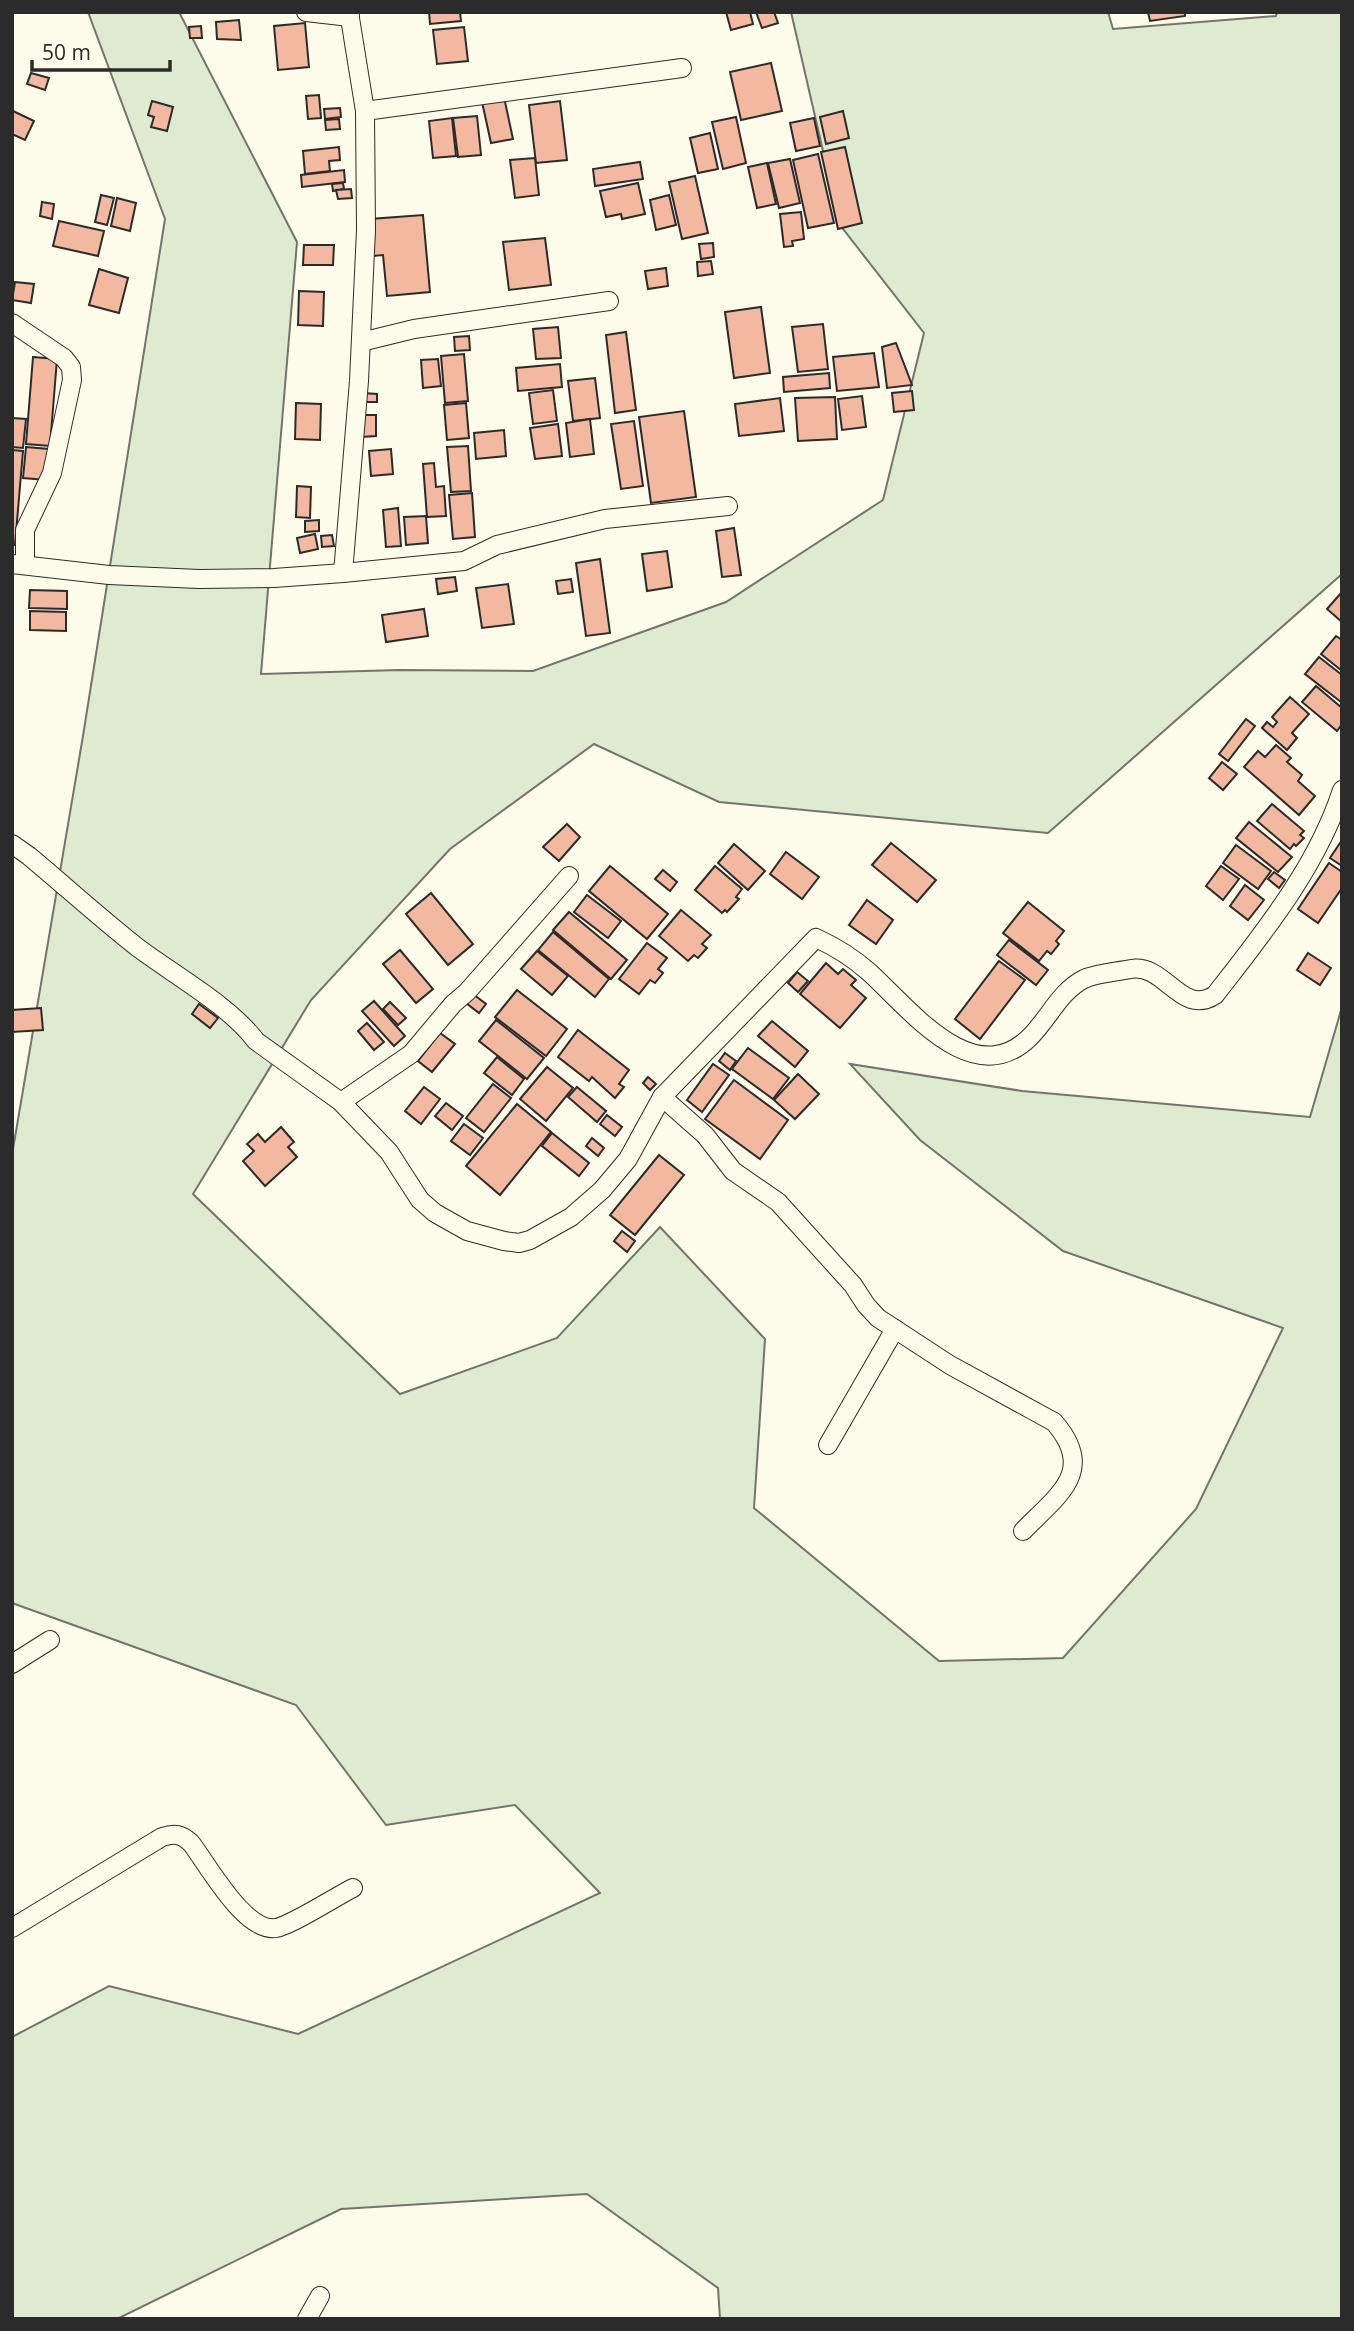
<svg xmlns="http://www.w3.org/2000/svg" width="1354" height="2331" font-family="'Open Sans',sans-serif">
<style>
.green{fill:#deebd1;stroke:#74746e;stroke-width:2}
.building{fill:#f2b8a0;stroke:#2b2b2b;stroke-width:2}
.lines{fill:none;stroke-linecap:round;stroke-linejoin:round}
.street-casing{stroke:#2b2b2b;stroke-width:20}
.street{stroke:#fdfbea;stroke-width:18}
</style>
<rect width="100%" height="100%" fill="#fdfbea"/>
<!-- green -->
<polygon class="green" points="88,12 179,12 297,242 261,674 399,670 533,671 726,602 883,500 924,333 840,225 791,12 1108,12 1113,29 1276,16 1277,12 1342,12 1342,574 1048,833 719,802 594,744 450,849 311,1000 193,1194 400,1394 557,1338 660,1227 765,1339 754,1508 939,1661 1063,1658 1196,1509 1283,1328 1063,1251 920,1140 850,1064 1022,1091 1310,1117 1342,1007 1342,2319 720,2319 718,2288 587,2194 341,2209 117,2319 12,2319 12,2037 109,1986 298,2034 600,1893 515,1805 386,1825 296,1705 12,1603 12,1155 83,736 165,219"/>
<!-- building -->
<g class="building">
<polygon points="429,12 460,12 461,21 430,24"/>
<polygon points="726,12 750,12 753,24 731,30"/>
<polygon points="756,12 774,12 778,23 762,28"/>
<polygon points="1148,12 1185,12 1185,16 1150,21"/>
<polygon points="239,20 241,40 217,39 216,22"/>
<polygon points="305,23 309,67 278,70 274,26"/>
<polygon points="201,26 202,38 190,38 189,27"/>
<polygon points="464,27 468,61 437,64 433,30"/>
<polygon points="771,63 782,111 741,120 730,72"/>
<polygon points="31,73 49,78 45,90 27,84"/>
<polygon points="319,95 321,118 308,119 306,96"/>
<polygon points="504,97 513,139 491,143 482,102"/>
<polygon points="152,101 173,107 167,131 151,127 154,117 148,115"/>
<polygon points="560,101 567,160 536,163 529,105"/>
<polygon points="340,108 341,117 325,119 324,109"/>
<polygon points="13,111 34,121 25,140 12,134"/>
<polygon points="843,111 849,138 826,144 820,117"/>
<polygon points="477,116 481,155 458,157 453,118"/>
<polygon points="736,117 746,163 723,169 712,122"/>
<polygon points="452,118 456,156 433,158 429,121"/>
<polygon points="814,118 820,146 796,151 790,123"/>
<polygon points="339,119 340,129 326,130 325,120"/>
<polygon points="710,133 718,169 698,173 690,138"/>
<polygon points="339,147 340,160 329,161 330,171 305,174 303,151"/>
<polygon points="845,147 862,223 838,229 821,152"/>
<polygon points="818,154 834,223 808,228 793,160"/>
<polygon points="535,158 539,195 515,198 510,160"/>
<polygon points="790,159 800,203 779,208 768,163"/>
<polygon points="640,162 643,179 595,186 593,169"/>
<polygon points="767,163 776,204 757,208 748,167"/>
<polygon points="344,170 345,182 302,187 301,175"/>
<polygon points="695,176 708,233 682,239 669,182"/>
<polygon points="343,183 344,189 333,191 332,184"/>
<polygon points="638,183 645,214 622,219 621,214 606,217 600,191"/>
<polygon points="351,189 352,198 338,199 336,190"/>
<polygon points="101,195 114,198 107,225 95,222"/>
<polygon points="669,195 676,225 656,230 650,200"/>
<polygon points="117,198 136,203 130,231 111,226"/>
<polygon points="42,202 54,204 52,219 40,216"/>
<polygon points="801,212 804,239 792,241 793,246 784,247 780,214"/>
<polygon points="423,215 430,292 387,296 383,255 373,256 370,219"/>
<polygon points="59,221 104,231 98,256 53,246"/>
<polygon points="545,238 551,285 509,290 503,242"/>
<polygon points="713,243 714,257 701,259 699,244"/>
<polygon points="304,245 334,245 333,265 303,265"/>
<polygon points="711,261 713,274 698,276 697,262"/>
<polygon points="666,268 668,286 648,289 645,271"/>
<polygon points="99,269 128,278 119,313 89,305"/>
<polygon points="15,282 34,284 31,303 12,300"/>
<polygon points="299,291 324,292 323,326 298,325"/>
<polygon points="761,307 770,373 734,378 725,312"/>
<polygon points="823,324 828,369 798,372 792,327"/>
<polygon points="558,327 561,358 536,359 533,329"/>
<polygon points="626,332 636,410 615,413 606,335"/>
<polygon points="469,336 470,350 455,351 454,337"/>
<polygon points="896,343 912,385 887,388 882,347"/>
<polygon points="874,353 879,387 837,391 833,357"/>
<polygon points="464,354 468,401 445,403 441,356"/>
<polygon points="33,357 57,359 50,446 26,444"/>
<polygon points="438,359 441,386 423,388 421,360"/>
<polygon points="560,364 562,387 518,391 516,368"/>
<polygon points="829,373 830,388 784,392 783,377"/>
<polygon points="595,378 600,418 573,421 568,381"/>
<polygon points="553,390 557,421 533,424 529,393"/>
<polygon points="912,391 914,410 894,412 892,393"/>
<polygon points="363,393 377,394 377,402 362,402"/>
<polygon points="862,396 866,427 842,430 838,399"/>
<polygon points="835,397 837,439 798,441 795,398"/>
<polygon points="780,398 784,431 739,436 735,404"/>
<polygon points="296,403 321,404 320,440 295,439"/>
<polygon points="466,403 469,438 447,440 444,405"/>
<polygon points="684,411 696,497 651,503 639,417"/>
<polygon points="361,415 376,415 376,436 361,437"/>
<polygon points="12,418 26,419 23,448 12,447"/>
<polygon points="590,419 594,454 570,457 566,423"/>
<polygon points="634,421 643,486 621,489 611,424"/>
<polygon points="558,424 562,456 535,459 530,428"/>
<polygon points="504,430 506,456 476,459 474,433"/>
<polygon points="468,446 471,491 451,492 447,447"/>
<polygon points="26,447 49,449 46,480 23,478"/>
<polygon points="391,449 393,474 371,476 369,451"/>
<polygon points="12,450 23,451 15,545 12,545"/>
<polygon points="434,463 436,487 444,486 446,516 427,517 423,464"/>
<polygon points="297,486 311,487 310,518 296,517"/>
<polygon points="472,493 475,537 453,539 449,495"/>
<polygon points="398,508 401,546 386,547 383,510"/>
<polygon points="426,516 428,543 406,545 404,517"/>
<polygon points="319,520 319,531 305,532 305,521"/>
<polygon points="734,528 741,575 722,577 716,531"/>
<polygon points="315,534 318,549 300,553 297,538"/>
<polygon points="332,535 334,546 322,547 321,536"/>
<polygon points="667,551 672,587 647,591 642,554"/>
<polygon points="600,559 610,633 586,636 576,563"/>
<polygon points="455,577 457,591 438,594 436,579"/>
<polygon points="571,579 573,592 558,594 556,581"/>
<polygon points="508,584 514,624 482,628 476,588"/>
<polygon points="30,590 67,591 67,609 29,608"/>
<polygon points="1342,592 1342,622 1327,609"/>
<polygon points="424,609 428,636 386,642 382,615"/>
<polygon points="30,611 66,612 66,631 30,630"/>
<polygon points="1336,636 1342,640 1342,671 1321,654"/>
<polygon points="1319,657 1342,675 1341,702 1305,674"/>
<polygon points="1316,686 1342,708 1342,724 1337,731 1302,702"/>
<polygon points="1290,697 1309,714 1292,733 1297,738 1287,750 1262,728 1267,722 1273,727 1277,722 1272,717"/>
<polygon points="1246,719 1255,726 1228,761 1219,754"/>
<polygon points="1276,745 1291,758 1287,762 1302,775 1298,781 1315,796 1299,815 1244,767 1258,751 1265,757"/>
<polygon points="1222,762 1237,774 1223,790 1209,778"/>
<polygon points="1272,804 1304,831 1300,835 1304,838 1296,846 1294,844 1290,849 1257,821"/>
<polygon points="1249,822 1292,857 1278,872 1236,838"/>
<polygon points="567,824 580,837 559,861 543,847"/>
<polygon points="1342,840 1342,866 1330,858"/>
<polygon points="891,843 936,880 917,902 872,865"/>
<polygon points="734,844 765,871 748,890 718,863"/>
<polygon points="1236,845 1271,871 1258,889 1223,863"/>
<polygon points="786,852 819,877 802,899 770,874"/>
<polygon points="1329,863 1342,872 1342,888 1318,923 1298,909"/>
<polygon points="610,866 668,914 647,939 589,891"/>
<polygon points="715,866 742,889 736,897 739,899 727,912 725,910 722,913 695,890"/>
<polygon points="1221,866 1239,879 1223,900 1206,886"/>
<polygon points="663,870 677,882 670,891 655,879"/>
<polygon points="1274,872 1285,880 1279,888 1268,879"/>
<polygon points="1245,885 1264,900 1248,920 1230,906"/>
<polygon points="431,893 473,944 448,965 406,914"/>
<polygon points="587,895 621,921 608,938 574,912"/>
<polygon points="867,900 893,920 876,944 849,925"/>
<polygon points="1028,902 1064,931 1056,941 1059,944 1051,954 1047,951 1039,961 1003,933"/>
<polygon points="681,910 711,935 702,944 707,948 698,958 694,955 688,961 659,936"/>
<polygon points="569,912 627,960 611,979 553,930"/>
<polygon points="553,932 609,979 595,997 538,950"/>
<polygon points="1009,940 1048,970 1036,985 997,955"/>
<polygon points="647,943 667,958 658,969 663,973 655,983 650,980 639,994 619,979"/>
<polygon points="400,950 433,989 416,1003 383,964"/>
<polygon points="537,951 568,976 552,995 521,969"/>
<polygon points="1308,953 1331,968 1320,985 1297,970"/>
<polygon points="999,961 1025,980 980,1039 955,1019"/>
<polygon points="826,963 838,974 843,969 856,980 851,985 866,998 840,1028 800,994"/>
<polygon points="797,972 808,981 798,992 788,983"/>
<polygon points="517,990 567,1029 546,1056 495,1017"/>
<polygon points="473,994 486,1004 479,1013 466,1003"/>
<polygon points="374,1001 405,1036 394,1046 362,1011"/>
<polygon points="390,1002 406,1018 398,1025 383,1009"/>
<polygon points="199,1004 218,1018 210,1028 192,1014"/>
<polygon points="41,1008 43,1030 12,1032 12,1010"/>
<polygon points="496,1020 544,1058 527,1079 479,1041"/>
<polygon points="772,1021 808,1051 795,1067 758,1036"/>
<polygon points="367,1023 384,1042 374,1050 358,1031"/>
<polygon points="578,1030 629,1070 619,1084 624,1087 615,1098 592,1077 589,1081 558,1057"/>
<polygon points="440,1033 455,1044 432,1072 418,1061"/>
<polygon points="748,1048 789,1078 773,1099 732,1069"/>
<polygon points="725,1053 736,1061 730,1070 719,1061"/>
<polygon points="497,1057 524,1079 512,1095 484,1073"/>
<polygon points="713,1064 729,1075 702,1112 687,1100"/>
<polygon points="547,1067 573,1088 546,1121 520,1099"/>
<polygon points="798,1074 819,1094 795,1119 774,1100"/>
<polygon points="648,1077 656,1084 650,1090 643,1083"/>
<polygon points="734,1080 788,1120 760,1159 705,1119"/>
<polygon points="493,1084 511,1098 484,1132 466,1118"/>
<polygon points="424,1087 440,1099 421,1124 405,1111"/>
<polygon points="577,1087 606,1111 597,1122 568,1097"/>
<polygon points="446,1103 463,1116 452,1130 435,1116"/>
<polygon points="517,1104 551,1132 500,1195 466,1166"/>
<polygon points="607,1115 622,1127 615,1136 600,1124"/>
<polygon points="464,1124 483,1138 470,1155 451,1141"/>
<polygon points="281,1127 294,1142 288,1147 297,1157 265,1186 243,1161 254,1151 247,1144 258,1134 265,1142"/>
<polygon points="552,1133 589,1163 579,1176 542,1146"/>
<polygon points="592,1138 604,1148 598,1156 586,1146"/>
<polygon points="659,1155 684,1175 635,1235 610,1215"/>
<polygon points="622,1231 635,1241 627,1252 614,1241"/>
</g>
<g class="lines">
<!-- street casing -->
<g class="street-casing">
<g id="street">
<polyline points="306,12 350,17"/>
<polyline points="365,111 682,68"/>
<polyline points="12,323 64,358 71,367 72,380 52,473 25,530 25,564"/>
<polyline points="361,342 414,329 609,301"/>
<polyline points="12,564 109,575 199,579 274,578 343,573 464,561 497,545 605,519 728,506"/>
<polyline points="343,573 359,381 366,230 365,111 349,12"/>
<path d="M12 844 29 856C65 886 100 918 137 947 174 975 229 1005 256 1041L341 1102 389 1152 420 1200 435 1213 467 1231 504 1241 519 1243 530 1240 571 1217 602 1190 628 1159 662 1097 816 938C836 947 852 957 869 972 909 1008 973 1093 1030 1037 1049 1018 1060 991 1084 979 1097 973 1116 972 1131 969 1165 963 1181 1017 1215 995 1264 932 1317 867 1342 790"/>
<path d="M662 1097 705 1135 733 1171 778 1202 853 1285 866 1305 878 1318 950 1365 1054 1422C1097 1471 1058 1495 1023 1531"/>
<polyline points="341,1102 411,1054 453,1004 467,992 569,876"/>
<polyline points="828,1445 895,1329"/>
<polyline points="12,1664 50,1640"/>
<path d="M12 1928 162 1837C175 1833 181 1834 191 1843 208 1865 245 1933 276 1928 292 1925 335 1897 353 1888"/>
<polyline points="307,2319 320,2296"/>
</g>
</g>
<!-- street -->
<use href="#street" class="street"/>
</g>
<!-- border -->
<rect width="1354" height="2331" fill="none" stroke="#2b2b2b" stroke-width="28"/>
<!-- scale -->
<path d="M32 60v10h138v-10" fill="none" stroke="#2b2b2b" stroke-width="3.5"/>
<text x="42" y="60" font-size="21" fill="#2b2b2b" stroke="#fdfbea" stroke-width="5" paint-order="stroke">50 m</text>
</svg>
